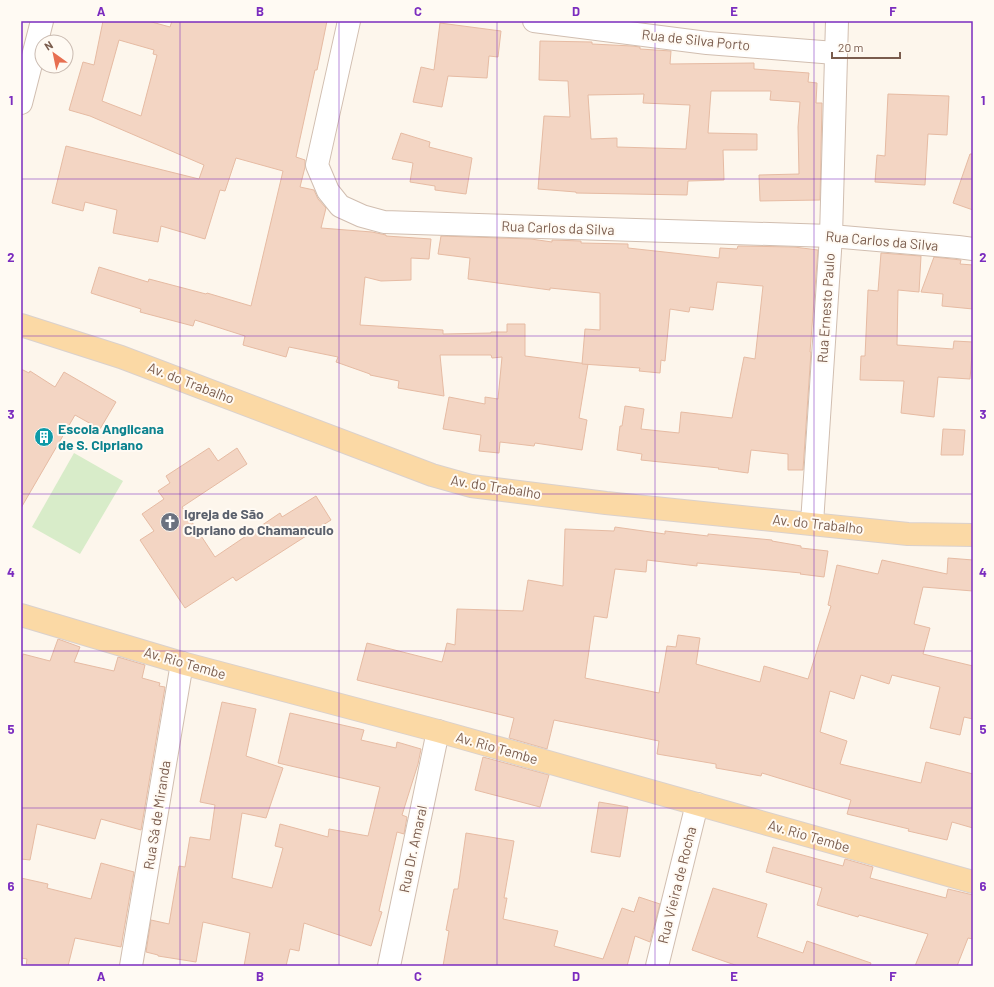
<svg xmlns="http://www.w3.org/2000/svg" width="994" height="987" font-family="Barlow,sans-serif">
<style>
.green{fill:#d8ecc9}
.building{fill:#f3d5c3;stroke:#e6bba3;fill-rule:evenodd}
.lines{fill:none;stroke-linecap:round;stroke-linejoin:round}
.minor-casing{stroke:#d1beb0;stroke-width:24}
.major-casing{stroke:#dad1cd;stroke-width:24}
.minor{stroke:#fff;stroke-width:22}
.major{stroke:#fbd9a5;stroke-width:22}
.grid{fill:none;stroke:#7b2cbf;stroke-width:1;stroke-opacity:0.55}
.labels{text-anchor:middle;stroke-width:4;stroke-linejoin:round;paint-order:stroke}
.street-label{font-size:14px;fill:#7a5c4d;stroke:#fffaf3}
.culture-label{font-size:14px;font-weight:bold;fill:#0d838f;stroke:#fffaf3;text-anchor:start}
.worship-label{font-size:14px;font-weight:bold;fill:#5b616d;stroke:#fffaf3;text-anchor:start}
.neatline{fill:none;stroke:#7b2cbf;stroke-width:1.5}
.grid-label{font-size:13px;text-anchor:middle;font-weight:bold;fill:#7b2cbf}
</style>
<rect width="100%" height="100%" fill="#fdf6ec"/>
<!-- green -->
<polygon class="green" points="74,453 123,481 80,554 32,527"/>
<!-- building -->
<g class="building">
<path d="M103 21H148L170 27 172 21H327L317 70H315L296 157 305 160V167L300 187 314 190 318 199 326 208 321 228 372 232 386 235V236L431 239 429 259 411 258V280L381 281 365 277 360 325 443 330V334L491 333V332H507V324H525V356L588 364 579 418 587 420 582 450 535 443 534 446 500 442 499 453 479 451 481 435 443 429 449 397 485 404V397L498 399 502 357 492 358 491 355H440L444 396 398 388 399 381 370 375V374L336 362 338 357 289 347 286 357 243 345 245 336 195 320 193 326 140 312 141 309 91 293 99 267 148 282 149 279 206 294 207 293 251 306 283 171 236 158 225 191 220 190 205 239 161 226 158 242 113 233 117 210 85 202 83 211 52 203 66 146 199 179 204 165 90 116 69 110 83 62 94 65ZM119 40 154 50 153 54 157 55 141 116 102 101Z"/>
<polygon points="440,23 501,31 498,57 489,56 487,78 448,76 442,107 413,102 421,67 434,70"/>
<path d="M540 41 592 42V44L632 46 640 47V49L671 51 670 64 754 63V69L809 73 808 82 817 83 816 103H822L820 200 760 201 759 175 799 174 798 127 800 102 770 100 771 91H711L708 133 757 134V150H723L724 180 688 181 687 195 576 193V192L538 189 544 116 570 117 568 81 539 80ZM644 94 643 103 690 105 686 149 617 147V138L591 139 588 95Z"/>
<polygon points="888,94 949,96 947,135 928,134 925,185 875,182 877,155 885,156"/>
<polygon points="401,133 430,142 429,147 472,158 466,194 435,190 435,186 410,182 413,163 392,159"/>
<polygon points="970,154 973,154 973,210 953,203"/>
<polygon points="441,236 531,239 552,242 552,240 581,241 581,243 628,244 628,248 719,258 720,248 737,249 738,246 794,247 818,250 810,352 811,352 803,470 788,470 788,454 751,450 748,473 718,469 719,468 641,460 642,454 617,450 620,426 622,426 625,406 644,409 641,429 679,433 681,412 732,418 744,357 755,359 763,286 717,282 713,310 690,307 689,312 670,309 665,361 661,360 660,373 639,371 640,368 582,364 585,329 600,330 600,293 550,288 550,290 468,279 470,258 438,254"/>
<polygon points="881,253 921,256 919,292 898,290 897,345 953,349 954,341 973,342 970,379 938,377 934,417 901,413 904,381 860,380 861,356 865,356 868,290 878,291"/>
<polygon points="934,257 961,260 960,264 973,265 973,309 942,306 943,294 921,292"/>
<polygon points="21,369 29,373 30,371 55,387 64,372 116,402 100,429 75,415 21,508"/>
<polygon points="943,429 965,430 963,455 941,455"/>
<polygon points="209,448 218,461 237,448 247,464 182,507 215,557 280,513 282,517 316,496 331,520 236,581 233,577 185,608 140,540 154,531 142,514 164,499 158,491 170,483 166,476"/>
<polygon points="615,527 665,534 665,531 708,536 708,534 772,540 772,541 801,546 801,548 828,551 824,577 800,574 801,573 697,563 697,566 647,560 646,572 615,569 607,618 594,616 585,678 659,693 667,646 676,647 678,635 700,638 696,664 760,682 764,666 808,679 831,606 828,605 837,565 878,574 882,560 947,574 948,558 973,560 973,591 923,587 914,624 930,628 923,654 973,666 973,719 964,717 960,735 930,728 940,687 892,675 889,684 861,675 854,699 830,691 820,732 847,741 840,764 921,783 926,762 973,774 973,828 952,822 947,840 908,831 909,829 847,814 851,800 762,773 761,776 716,768 716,764 657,754 659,741 554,720 547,749 509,738 514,718 357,680 367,643 442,662 447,643 455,645 457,609 523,611 528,580 563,586 565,529 614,531"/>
<polygon points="58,639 80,647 74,662 114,671 118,657 145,665 142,678 160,683 159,686 165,687 141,830 101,819 95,839 37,824 30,860 21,859 21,664 23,654 50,661"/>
<polygon points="222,702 256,709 246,756 283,768 266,818 242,813 232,878 272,888 283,848 275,846 280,824 328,837 329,829 368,836 380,787 278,763 290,713 364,730 361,740 396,748 397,742 421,749 418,764 402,815 407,817 404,834 397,832 379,911 382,912 371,946 304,923 299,951 290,949 286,966 244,966 250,933 203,922 196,962 158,956 158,955 146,952 151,920 169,924 179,866 185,867 190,837 210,840 215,805 200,802"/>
<polygon points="483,757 549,775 540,807 475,790"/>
<polygon points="599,802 628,807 620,857 591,852"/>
<polygon points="466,833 514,841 504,898 507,898 503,919 558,931 554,946 603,959 622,908 634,912 639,897 660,904 650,942 635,936 627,966 443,966 449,931 446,930 454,889 458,889"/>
<polygon points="773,847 843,866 845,859 873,867 870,878 946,898 948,889 973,895 973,939 968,938 957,966 915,966 928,934 859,915 858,917 817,905 822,888 766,872"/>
<polygon points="101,863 134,872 121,947 75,938 68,966 26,966 27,959 21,958 21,878 48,884 47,888 91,899"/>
<polygon points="713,888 767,904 757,937 803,953 807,941 871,963 870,966 738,966 692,950"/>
</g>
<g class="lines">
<!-- minor casing -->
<g class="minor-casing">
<g id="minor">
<polyline points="349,21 317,165 328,191 340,206 362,216 384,222 831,236 958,247 973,249"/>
<polyline points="534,21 707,43 835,53"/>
<polyline points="21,103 42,21"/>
<polyline points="812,523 831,236 837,21"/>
<polyline points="131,966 182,663"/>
<polyline points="389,966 438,731"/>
<polyline points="657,966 697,804"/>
</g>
</g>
<!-- major casing -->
<g class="major-casing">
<g id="major">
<polyline points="21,325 121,357 432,475 471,486 606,503 908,534 973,535"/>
<polyline points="21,615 182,663 438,731 973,882"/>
</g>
</g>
<!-- minor -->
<use href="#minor" class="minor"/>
<!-- major -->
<use href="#major" class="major"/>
</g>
<!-- grid -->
<path class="grid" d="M180 21V966M339 21V966M497 21V966M655 21V966M814 21V966M21 179H973M21 336H973M21 494H973M21 651H973M21 808H973"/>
<!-- icons -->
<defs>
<g id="building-disc" transform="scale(1)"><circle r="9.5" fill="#0f9aa8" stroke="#fffaf3"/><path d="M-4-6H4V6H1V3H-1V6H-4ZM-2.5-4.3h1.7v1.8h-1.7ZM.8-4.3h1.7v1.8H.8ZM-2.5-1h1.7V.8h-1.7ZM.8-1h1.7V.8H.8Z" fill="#fff"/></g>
<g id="church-disc" transform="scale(1)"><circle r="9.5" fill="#6b7280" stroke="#fffaf3"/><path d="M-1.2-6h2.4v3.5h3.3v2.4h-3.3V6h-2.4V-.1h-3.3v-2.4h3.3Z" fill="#fff"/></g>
</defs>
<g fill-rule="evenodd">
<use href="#building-disc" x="44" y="437"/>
<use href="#church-disc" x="170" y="522"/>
</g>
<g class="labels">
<!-- street labels -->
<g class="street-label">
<text transform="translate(696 40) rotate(6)" y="5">Rua de Silva Porto</text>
<text transform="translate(558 228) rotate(2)" y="5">Rua Carlos da Silva</text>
<text transform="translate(882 241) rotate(5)" y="5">Rua Carlos da Silva</text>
<text transform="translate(826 308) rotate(-86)" y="5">Rua Ernesto Paulo</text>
<text transform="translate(191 383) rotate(21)" y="5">Av. do Trabalho</text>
<text transform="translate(496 487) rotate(9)" y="5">Av. do Trabalho</text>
<text transform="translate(818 524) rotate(6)" y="5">Av. do Trabalho</text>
<text transform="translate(185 663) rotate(16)" y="5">Av. Rio Tembe</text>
<text transform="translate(497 748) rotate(16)" y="5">Av. Rio Tembe</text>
<text transform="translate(157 815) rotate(-81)" y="5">Rua Sá de Miranda</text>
<text transform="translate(809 836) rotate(16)" y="5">Av. Rio Tembe</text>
<text transform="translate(413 849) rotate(-78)" y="5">Rua Dr. Amaral</text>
<text transform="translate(677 885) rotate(-76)" y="5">Rua Vieira de Rocha</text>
</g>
<!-- culture labels -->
<g class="culture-label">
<text x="58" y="434">Escola Anglicana<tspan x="58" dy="16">de S. Cipriano</tspan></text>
</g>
<!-- worship labels -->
<g class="worship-label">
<text x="184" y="519">Igreja de São<tspan x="184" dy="16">Cipriano do Chamanculo</tspan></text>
</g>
</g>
<!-- border -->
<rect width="994" height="987" fill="none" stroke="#fffaf3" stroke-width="44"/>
<!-- north arrow -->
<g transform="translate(54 54) rotate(327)"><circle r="19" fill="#fffaf3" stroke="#cabbb1"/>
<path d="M0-3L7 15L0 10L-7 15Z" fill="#e76f51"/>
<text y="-6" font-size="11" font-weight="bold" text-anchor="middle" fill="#7a5c4d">N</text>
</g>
<!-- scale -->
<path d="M832 52v6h68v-6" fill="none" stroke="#7a5c4d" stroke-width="2"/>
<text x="838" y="52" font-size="12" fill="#7a5c4d" stroke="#fffaf3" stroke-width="3" paint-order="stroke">20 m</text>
<rect x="22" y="22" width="950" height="943" class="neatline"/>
<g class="grid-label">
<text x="101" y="16">A</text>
<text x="260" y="16">B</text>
<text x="418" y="16">C</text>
<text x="576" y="16">D</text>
<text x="734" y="16">E</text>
<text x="893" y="16">F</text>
<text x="11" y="105">1</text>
<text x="983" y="105">1</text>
<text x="11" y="262">2</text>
<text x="983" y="262">2</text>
<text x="11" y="419">3</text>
<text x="983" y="419">3</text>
<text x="11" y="577">4</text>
<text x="983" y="577">4</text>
<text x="11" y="734">5</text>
<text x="983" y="734">5</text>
<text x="11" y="891">6</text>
<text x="983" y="891">6</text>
<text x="101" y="981">A</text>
<text x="260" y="981">B</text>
<text x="418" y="981">C</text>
<text x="576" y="981">D</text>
<text x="734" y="981">E</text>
<text x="893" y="981">F</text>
</g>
</svg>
